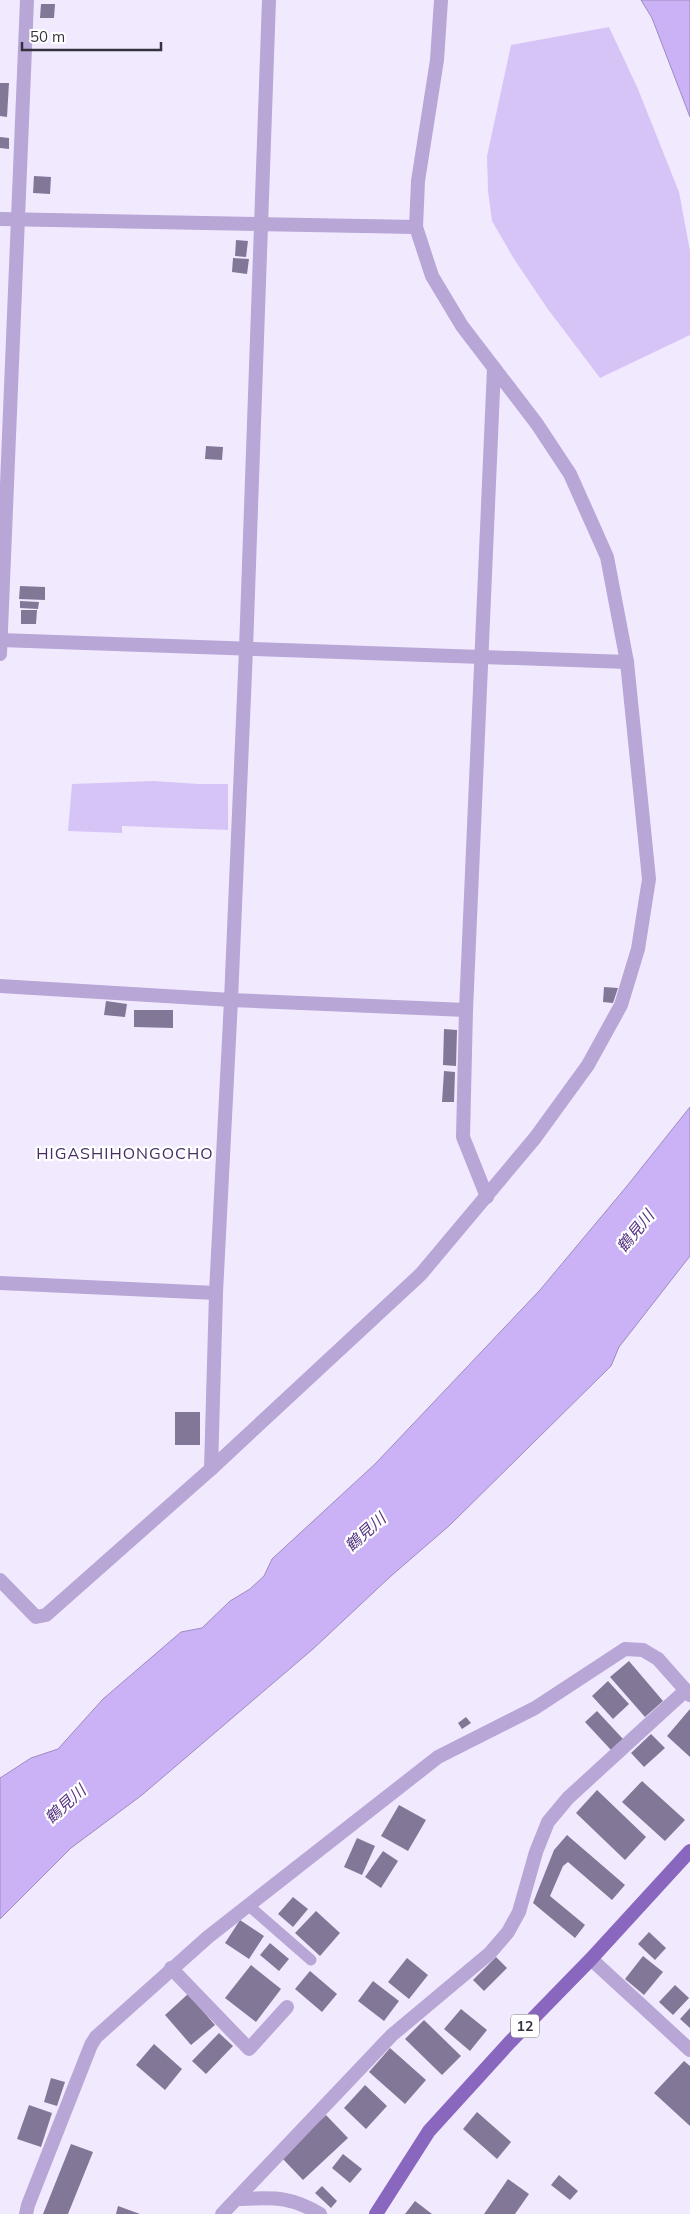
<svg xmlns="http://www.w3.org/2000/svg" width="690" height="2214" font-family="Mulish,'Noto Sans JP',sans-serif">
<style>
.green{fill:#d6c4f7}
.water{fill:#cbb2f6;stroke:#9e8bbf}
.building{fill:#837797}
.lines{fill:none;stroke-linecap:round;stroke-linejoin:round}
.service{stroke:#b7a6d6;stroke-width:11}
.minor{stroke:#b7a6d6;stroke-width:14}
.primary{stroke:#8a67be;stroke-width:14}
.labels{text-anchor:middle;stroke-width:4.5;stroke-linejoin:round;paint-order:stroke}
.shield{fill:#fff;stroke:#726f79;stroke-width:1}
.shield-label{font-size:14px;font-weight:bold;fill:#36313f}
.neighbourhood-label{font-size:16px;letter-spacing:1px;fill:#462d68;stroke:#fff}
.water-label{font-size:16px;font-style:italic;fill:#573583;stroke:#fff}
</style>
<rect width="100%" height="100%" fill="#f1eaff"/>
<!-- green -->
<g class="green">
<polygon points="609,27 638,89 679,192 690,251 690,335 600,378 547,308 514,259 492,221 488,191 487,156 511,45"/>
<polygon points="153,781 199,784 228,784 228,830 122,826 122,833 68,831 72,784"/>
</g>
<!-- water -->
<g class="water">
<polygon points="641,0 690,0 690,117 652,18"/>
<polygon points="690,1107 690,1256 619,1347 611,1366 450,1525 391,1576 313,1649 142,1795 71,1848 0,1919 0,1778 31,1758 58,1749 103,1699 181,1632 202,1628 230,1601 250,1589 264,1576 272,1559 375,1464 540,1290 627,1186"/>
</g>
<!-- building -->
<g class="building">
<polygon points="41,4 55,4 54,18 40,18"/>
<polygon points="0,83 9,83 7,117 0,116"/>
<polygon points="0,137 9,138 9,149 0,148"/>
<polygon points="34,176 51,177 50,194 33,193"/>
<polygon points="236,240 248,241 246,257 235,256"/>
<polygon points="233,258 249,259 247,274 232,272"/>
<polygon points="206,446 223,447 222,460 205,459"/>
<polygon points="20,586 45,587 45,600 19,599"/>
<polygon points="20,601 39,602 38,609 20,608"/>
<polygon points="21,610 37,610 36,624 21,624"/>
<polygon points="604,987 618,988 613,1003 603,1002"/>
<polygon points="106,1001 127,1004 125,1017 104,1015"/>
<polygon points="134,1010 173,1010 173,1028 134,1027"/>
<polygon points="444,1029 457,1030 456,1066 443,1065"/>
<polygon points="444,1071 455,1072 454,1102 442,1102"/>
<rect x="175" y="1412" width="25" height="33"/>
<polygon points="629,1661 663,1701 645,1717 610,1677"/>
<polygon points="608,1681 629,1704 613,1719 592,1696"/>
<polygon points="690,1709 690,1757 667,1736"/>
<polygon points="597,1711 623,1739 611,1750 585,1722"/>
<polygon points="466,1717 471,1723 462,1729 458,1723"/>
<polygon points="651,1734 665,1748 644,1767 631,1753"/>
<polygon points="642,1781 685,1820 665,1841 622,1802"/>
<polygon points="597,1790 646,1837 625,1860 576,1813"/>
<polygon points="399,1805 426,1820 408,1851 381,1836"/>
<polygon points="567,1835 625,1885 612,1900 568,1862 563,1866 550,1896 585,1925 575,1938 533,1903 554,1850"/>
<polygon points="357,1838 375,1846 362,1875 344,1867"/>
<polygon points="383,1851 398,1861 381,1888 365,1877"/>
<polygon points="293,1897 308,1909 293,1927 278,1914"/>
<polygon points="316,1911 340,1933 320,1956 295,1933"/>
<polygon points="240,1920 264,1936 249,1959 225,1943"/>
<polygon points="649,1932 666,1948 655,1960 638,1944"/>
<polygon points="270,1943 289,1959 279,1971 260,1955"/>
<polygon points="643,1956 663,1972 644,1995 625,1979"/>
<polygon points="496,1957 507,1968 484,1991 473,1980"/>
<polygon points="407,1958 428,1975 409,1999 388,1982"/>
<polygon points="251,1965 281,1989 256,2022 225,1998"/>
<polygon points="310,1971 337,1994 322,2012 295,1989"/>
<polygon points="373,1981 399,2001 384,2021 358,2001"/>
<polygon points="675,1985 689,1998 673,2015 659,2002"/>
<polygon points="188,1994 215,2025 191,2045 165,2015"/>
<polygon points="690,2008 690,2028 680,2019"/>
<polygon points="461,2009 487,2030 470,2051 444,2029"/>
<polygon points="424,2020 461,2056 442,2075 405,2039"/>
<polygon points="219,2033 233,2046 206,2074 192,2061"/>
<polygon points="154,2044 182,2069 165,2090 136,2065"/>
<polygon points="390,2048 426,2080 405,2104 369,2072"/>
<polygon points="684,2061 690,2066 690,2126 654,2093"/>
<polygon points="51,2078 65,2082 57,2106 44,2102"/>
<polygon points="365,2085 387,2106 366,2129 344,2108"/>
<polygon points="29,2105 52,2113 41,2147 17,2139"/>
<polygon points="477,2112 511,2142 497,2159 463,2129"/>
<polygon points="326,2115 348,2138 303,2180 281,2157"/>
<polygon points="71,2144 93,2152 68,2214 43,2214"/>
<polygon points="343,2154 362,2169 350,2183 332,2168"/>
<polygon points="559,2175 578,2191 570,2200 551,2185"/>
<polygon points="508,2179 529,2194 515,2214 484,2214"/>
<polygon points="322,2186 337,2201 331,2208 315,2193"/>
<polygon points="415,2201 432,2214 405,2214"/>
<polygon points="118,2206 140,2214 116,2214"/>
</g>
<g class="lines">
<!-- service -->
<polyline class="service" points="248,1905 311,1960"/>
<!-- minor -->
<g class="minor">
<polyline points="0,219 416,227"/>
<polyline points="0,640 627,662"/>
<polyline points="0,654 27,0"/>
<polyline points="0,986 231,1000 466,1010"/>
<polyline points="487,1197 463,1137 466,1010 494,368"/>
<polyline points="0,1283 216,1293"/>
<polyline points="211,1469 216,1293 231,1000 246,649 269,0"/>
<polyline points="0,1580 36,1617 46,1615 211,1469 421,1274 535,1138 588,1065 621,1005 638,949 649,879 627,662 607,557 570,474 537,424 462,326 432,276 416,227 418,181 437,60 441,0"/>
<polyline points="591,1959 690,2050"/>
<polyline points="171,1968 249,2049 287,2007"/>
<path d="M237 2199C272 2198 289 2195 320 2214"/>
<polyline points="26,2214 28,2205 91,2045 96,2037 208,1937 438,1757 535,1708 625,1649 643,1650 658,1659 690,1695"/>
<polyline points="222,2214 392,2035 490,1953 508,1932 519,1912 536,1852 548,1822 568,1798 685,1691"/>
</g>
<!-- primary -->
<polyline class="primary" points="376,2214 429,2131 510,2042 591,1959 690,1851"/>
</g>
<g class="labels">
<!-- shield labels -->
<rect class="shield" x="511" y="2014.5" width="28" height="23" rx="4"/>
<g class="shield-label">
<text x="525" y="2031">12</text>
</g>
<!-- neighbourhood labels -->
<g class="neighbourhood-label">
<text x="125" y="1159">HIGASHIHONGOCHO</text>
</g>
<!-- water labels -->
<g class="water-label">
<text transform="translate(635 1231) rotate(-51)" y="6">鶴見川</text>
<text transform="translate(365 1532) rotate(-42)" y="6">鶴見川</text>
<text transform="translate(65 1804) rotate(-42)" y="6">鶴見川</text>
</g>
</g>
<!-- scale -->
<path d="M22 42v8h139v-8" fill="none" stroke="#36313f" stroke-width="2.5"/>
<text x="30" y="42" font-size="15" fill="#36313f" stroke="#ffffff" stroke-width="4" paint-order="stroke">50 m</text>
</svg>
